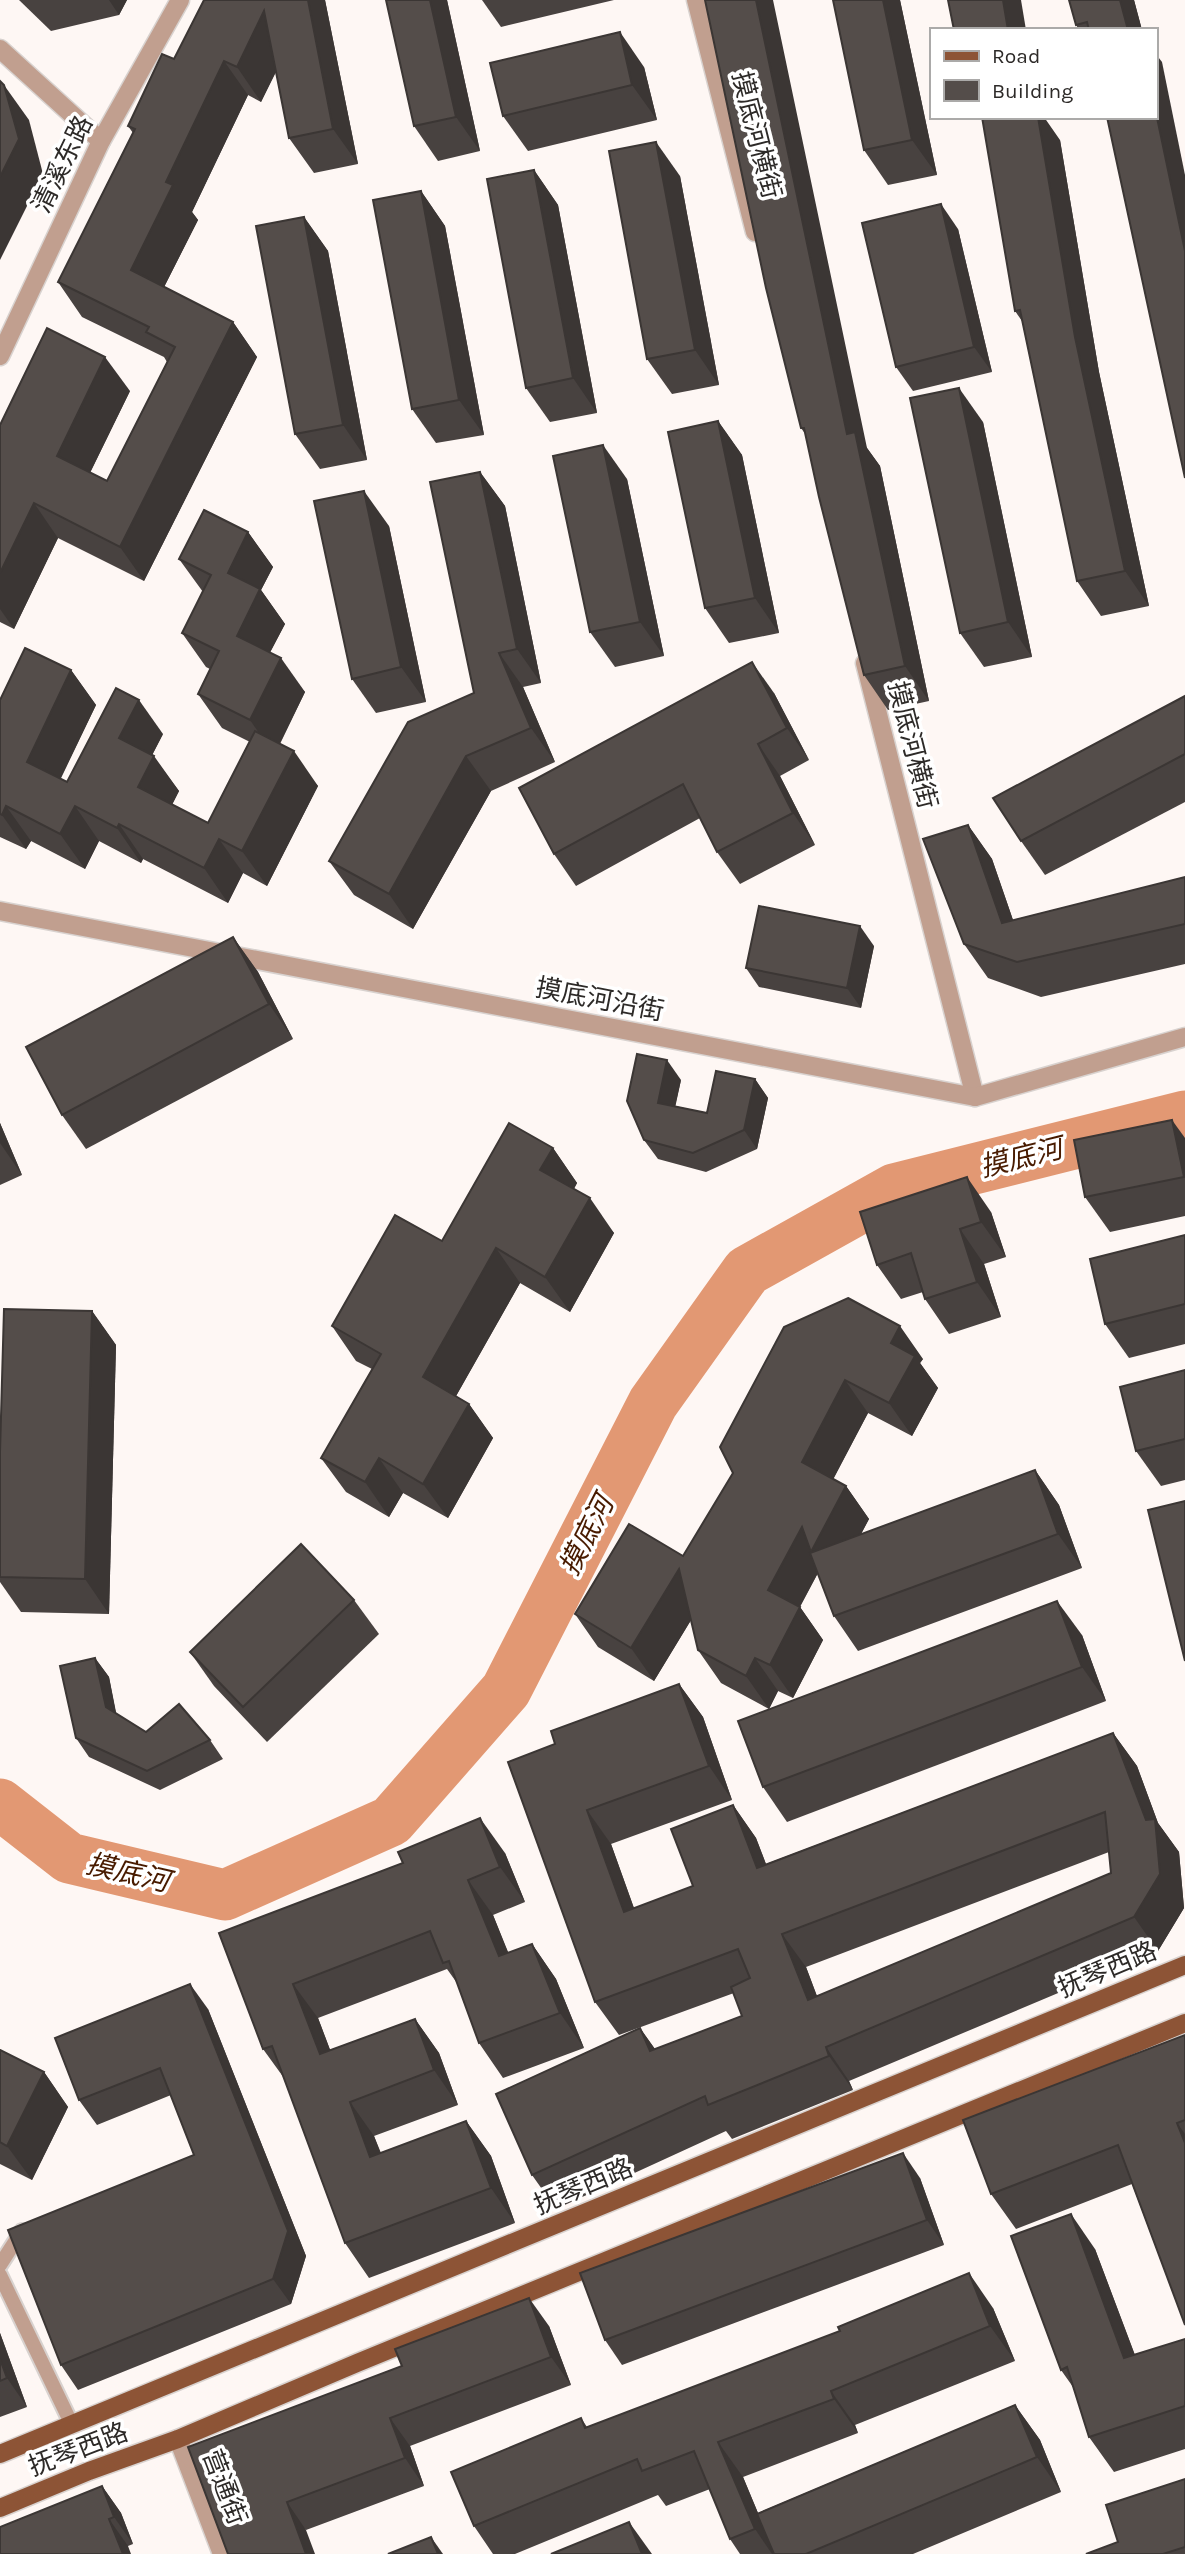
<svg xmlns="http://www.w3.org/2000/svg" width="1185" height="2554" font-family="Karla,'Noto Sans SC',sans-serif">
<style>
.lines{fill:none;stroke-linecap:round;stroke-linejoin:round}
.river{stroke:#e29873;stroke-width:51}
.service-casing{stroke:#d8d2cf;stroke-width:18}
.minor-casing{stroke:#d8d2cf;stroke-width:21}
.primary-casing{stroke:#d8d2cf;stroke-width:21}
.service{stroke:#c19f8f;stroke-width:14}
.minor{stroke:#c19f8f;stroke-width:18}
.primary{stroke:#8d5436;stroke-width:18}
.wall{fill:#484240;fill-rule:evenodd}
.shaded-wall{fill:#3b3634}
.building{fill:#544d4a;stroke:#3b3634;stroke-width:2;fill-rule:evenodd}
.labels{text-anchor:middle;stroke-width:7;stroke-linejoin:round;paint-order:stroke}
.street-label{font-size:26px;fill:#2d2a28;stroke:#fff}
.water-label{font-size:28px;font-style:italic;fill:#481b00;stroke:#fff}
</style>
<rect width="100%" height="100%" fill="#fef7f4"/>
<g class="lines">
<!-- river -->
<polyline class="river" points="0,1804 69,1858 225,1895 391,1821 506,1690 653,1403 747,1271 894,1189 1185,1116"/>
<!-- service casing -->
<g class="service-casing">
<g id="service">
<polyline points="0,2265 22,2231"/>
<polyline points="0,2275 72,2425"/>
</g>
</g>
<!-- minor casing -->
<g class="minor-casing">
<g id="minor">
<polyline points="696,0 755,232"/>
<polyline points="0,49 101,141"/>
<polyline points="0,356 101,141 180,0"/>
<polyline points="865,663 975,1097"/>
<polyline points="0,911 975,1097 1185,1037"/>
<polyline points="178,2439 222,2554"/>
</g>
</g>
<!-- primary casing -->
<g class="primary-casing">
<g id="primary">
<polyline points="0,2454 1185,1965"/>
<polyline points="0,2508 89,2471 178,2439 357,2363 1185,2023"/>
</g>
</g>
<!-- service -->
<use href="#service" class="service"/>
<!-- minor -->
<use href="#minor" class="minor"/>
<!-- primary -->
<use href="#primary" class="primary"/>
</g>
<!-- wall -->
<g class="wall">
<polygon points="19,0 127,0 119,15 51,31"/>
<polygon points="204,0 325,0 358,164 314,173 289,138 276,71 261,102 248,95 192,212 198,220 164,287 233,322 257,357 144,581 58,538 14,629 0,622 0,425 130,391 90,473 107,481 167,362 164,357 82,317 58,282 133,133 128,126 174,59"/>
<polygon points="386,0 447,0 480,151 438,161 414,126"/>
<polygon points="482,0 614,0 501,27"/>
<polygon points="833,0 900,0 937,175 888,185 864,150"/>
<polygon points="1134,0 1142,30 1079,30 1076,25"/>
<polygon points="644,67 657,120 528,151 503,116"/>
<polygon points="1060,140 1099,372 1149,606 1101,616 1077,581 1022,321 1015,311"/>
<polygon points="534,170 558,205 597,413 550,422 526,388"/>
<polygon points="680,176 719,385 672,394 647,359"/>
<polygon points="421,191 445,226 484,435 436,443 412,409"/>
<polygon points="304,217 328,251 367,460 320,469 295,434"/>
<polygon points="958,229 992,372 913,391 896,367"/>
<polygon points="766,288 867,448 880,466 929,701 888,710 864,675 806,435 801,428"/>
<polygon points="718,421 742,455 779,633 729,643 705,608"/>
<polygon points="983,422 1032,657 984,667 960,633"/>
<polygon points="480,472 505,506 541,683 523,687 555,762 491,791 413,929 354,895 329,861 474,693"/>
<polygon points="627,479 664,656 615,667 590,632"/>
<polygon points="389,526 426,702 376,713 352,679"/>
<polygon points="248,532 273,567 261,590 285,624 270,652 305,692 280,744 318,786 267,886 243,873 228,903 143,859 141,863 99,841 85,869 31,841 26,849 0,837 0,700 71,670 96,705 60,779 67,782 163,734 152,755 179,791 172,805 208,823 250,742 222,728 198,694 210,669 206,667 182,633 203,592 179,559"/>
<polygon points="774,693 809,760 780,776 815,845 740,884 717,852 700,818 576,886 554,854"/>
<polygon points="1185,696 1185,802 1045,875 1021,841"/>
<polygon points="968,825 992,859 1013,920 1185,877 1185,964 1041,997 988,978 964,944"/>
<polygon points="233,937 258,972 293,1039 86,1149 62,1115"/>
<polygon points="874,946 861,1008 759,987 746,968"/>
<polygon points="755,1079 768,1098 757,1149 706,1172 658,1159 644,1140 681,1080 675,1106 707,1113"/>
<polygon points="0,1123 22,1175 0,1185"/>
<polygon points="1185,1138 1185,1216 1110,1232 1085,1197"/>
<polygon points="553,1148 577,1183 574,1189 614,1233 570,1312 520,1283 456,1396 469,1404 493,1438 448,1518 403,1493 389,1517 346,1492 321,1458 372,1369 356,1361 332,1326 442,1241"/>
<polygon points="991,1212 1006,1257 984,1264 1001,1317 949,1334 925,1299 923,1292 901,1299 877,1265"/>
<polygon points="1185,1235 1185,1344 1129,1358 1105,1324"/>
<polygon points="92,1311 116,1345 109,1614 21,1612 0,1582 0,1452"/>
<polygon points="784,1327 923,1359 920,1363 938,1388 912,1436 868,1413 833,1479 846,1486 869,1519 861,1534 1035,1470 1059,1505 1082,1568 858,1651 834,1616 818,1573 800,1607 823,1640 793,1698 778,1691 769,1709 721,1683 698,1650 691,1620 654,1681 598,1647 575,1614 683,1556 733,1473"/>
<polygon points="1185,1370 1185,1480 1161,1486 1136,1451"/>
<polygon points="354,1600 379,1634 267,1742 214,1686 190,1652"/>
<polygon points="1082,1635 1106,1701 787,1822 763,1787"/>
<polygon points="95,1658 109,1677 116,1714 146,1732 210,1740 223,1759 160,1790 89,1757 76,1738"/>
<path d="M679 1684 703 1717 732 1800 611 1844 634 1908 693 1886 733 1805 756 1838 766 1864 1113 1733 1137 1766 1158 1823 1179 1852 1184 1908 1158 1951 849 2081 853 2090 732 2139 726 2131 556 2209 532 2175 640 2028 655 2049 742 2016 734 1993 619 2035 595 2002 555 1744ZM1109 1852 1111 1873 817 1996 806 1967Z"/>
<polygon points="505,1853 525,1902 493,1915 508,1953 532,1944 556,1979 584,2048 503,2078 479,2043 457,1983 447,1969 318,2018 330,2050 415,2019 439,2053 458,2105 374,2136 381,2153 466,2121 491,2156 515,2223 369,2278 345,2243 284,2078 263,2049 219,1933"/>
<polygon points="208,2009 306,2256 291,2304 78,2390 61,2365 194,2155 171,2095 97,2125 79,2100"/>
<polygon points="1185,2035 1185,2325 1132,2184 1016,2229 991,2194"/>
<polygon points="0,2050 44,2072 68,2107 32,2180 0,2164"/>
<polygon points="920,2178 944,2245 622,2365 605,2340"/>
<polygon points="1095,2249 1135,2355 1185,2339 1185,2449 1114,2472 1089,2437 1073,2387 1061,2370"/>
<polygon points="993,2308 1015,2361 855,2425 858,2433 743,2477 758,2513 1015,2405 1040,2440 1061,2492 913,2554 740,2554 730,2539 710,2489 666,2506 658,2495 515,2554 493,2554 474,2526 581,2418 587,2427"/>
<polygon points="549,2326 571,2385 410,2446 424,2486 306,2530 188,2447"/>
<polygon points="0,2333 27,2407 0,2417"/>
<polygon points="1185,2479 1185,2554 1086,2554 1118,2542"/>
<polygon points="102,2486 121,2513 133,2544 128,2546 0,2554"/>
</g>
<!-- shaded-wall -->
<g class="shaded-wall">
<polygon points="109,0 127,0 119,15"/>
<polygon points="308,0 325,0 358,164 333,129"/>
<polygon points="430,0 447,0 480,151 456,117"/>
<polygon points="756,0 773,0 867,448 880,466 929,701 905,666 847,434"/>
<polygon points="883,0 900,0 937,175 912,140"/>
<polygon points="1003,0 1021,0 1026,30 1008,30"/>
<polygon points="1120,0 1134,0 1142,30 1128,30"/>
<polygon points="264,11 289,46 261,102 237,67"/>
<polygon points="620,32 644,67 657,120 632,85"/>
<polygon points="1155,53 1162,62 1185,175 1185,251 1155,108"/>
<polygon points="224,61 248,95 192,212 198,220 155,305 131,270 166,182"/>
<polygon points="4,85 29,120 43,174 0,260 0,177"/>
<polygon points="1038,117 1044,117 1060,140 1099,372 1149,606 1125,571 1075,337"/>
<polygon points="656,142 680,176 719,385 695,350"/>
<polygon points="534,170 558,205 597,413 573,378"/>
<polygon points="421,191 445,226 484,435 459,400"/>
<polygon points="941,204 958,229 992,372 974,347"/>
<polygon points="304,217 328,251 367,460 343,425"/>
<polygon points="233,322 257,357 144,581 120,547"/>
<polygon points="105,357 130,391 81,491 57,456"/>
<polygon points="959,388 983,422 1032,657 1008,622"/>
<polygon points="718,421 742,455 779,633 755,598"/>
<polygon points="603,445 627,479 664,656 640,622"/>
<polygon points="480,472 505,506 541,683 517,649"/>
<polygon points="364,491 389,526 426,702 401,667"/>
<polygon points="34,503 58,538 14,629 0,609 0,573"/>
<polygon points="248,532 273,567 261,590 285,624 261,670 237,636 228,573"/>
<polygon points="499,653 523,687 555,762 531,728"/>
<polygon points="281,658 305,692 274,755 250,720"/>
<polygon points="752,662 774,693 809,760 787,728"/>
<polygon points="71,670 96,705 52,797 27,762"/>
<polygon points="139,700 163,734 143,773 119,738"/>
<polygon points="758,744 780,776 815,845 793,813"/>
<polygon points="294,751 318,786 267,886 242,851"/>
<polygon points="154,756 179,791 163,822 138,787"/>
<polygon points="466,756 491,791 413,929 389,894"/>
<polygon points="6,806 31,841 26,849 2,815"/>
<polygon points="75,806 99,841 85,869 60,834"/>
<polygon points="119,824 143,859 141,863 117,828"/>
<polygon points="968,825 992,859 1026,958 1002,923"/>
<polygon points="219,839 243,873 228,903 204,868"/>
<polygon points="860,926 874,946 861,1008 847,988"/>
<polygon points="233,937 258,972 293,1039 269,1004"/>
<polygon points="667,1060 681,1080 672,1122 658,1103"/>
<polygon points="755,1079 768,1098 757,1149 744,1130"/>
<polygon points="1172,1120 1185,1138 1185,1178 1184,1177"/>
<polygon points="0,1123 22,1175 0,1143"/>
<polygon points="553,1148 577,1183 564,1205 540,1170"/>
<polygon points="967,1177 991,1212 1006,1257 981,1222"/>
<polygon points="590,1198 614,1233 570,1312 545,1277"/>
<polygon points="960,1229 984,1264 1001,1317 977,1282"/>
<polygon points="496,1248 520,1283 447,1412 423,1377"/>
<polygon points="92,1311 116,1345 109,1614 85,1579"/>
<polygon points="900,1326 923,1359 920,1363 938,1388 912,1436 889,1403 891,1343"/>
<polygon points="845,1380 868,1413 825,1495 802,1462"/>
<polygon points="469,1404 493,1438 448,1518 423,1484"/>
<polygon points="379,1458 403,1493 389,1517 365,1482"/>
<polygon points="1035,1470 1059,1505 1082,1568 1058,1534"/>
<polygon points="846,1486 869,1519 834,1585 821,1567 791,1623 768,1590 802,1527"/>
<polygon points="679,1569 702,1602 654,1681 631,1648"/>
<polygon points="1057,1601 1082,1635 1106,1701 1082,1667"/>
<polygon points="800,1607 823,1640 793,1698 770,1665"/>
<polygon points="95,1658 109,1677 119,1727 106,1707"/>
<polygon points="755,1658 778,1691 769,1709 746,1676"/>
<polygon points="679,1684 703,1717 732,1800 709,1766"/>
<polygon points="1113,1733 1137,1766 1158,1823 1179,1852 1184,1908 1158,1951 1134,1917 1146,1820"/>
<polygon points="733,1805 756,1838 780,1901 757,1868"/>
<polygon points="587,1810 611,1844 647,1945 624,1912"/>
<polygon points="480,1818 505,1853 525,1902 500,1867"/>
<polygon points="468,1880 493,1915 524,1991 499,1956"/>
<polygon points="782,1934 806,1967 831,2034 808,2000"/>
<polygon points="532,1944 556,1979 584,2048 560,2013"/>
<polygon points="190,1984 208,2009 306,2256 291,2304 273,2279"/>
<polygon points="293,1984 318,2018 345,2089 320,2054"/>
<polygon points="415,2019 439,2053 458,2105 434,2070"/>
<polygon points="640,2028 664,2062 650,2051"/>
<polygon points="826,2047 849,2081 853,2090 829,2056"/>
<polygon points="44,2072 68,2107 32,2180 7,2146"/>
<polygon points="350,2102 374,2136 395,2192 370,2157"/>
<polygon points="466,2121 491,2156 515,2223 491,2188"/>
<polygon points="1177,2123 1185,2134 1185,2143"/>
<polygon points="903,2153 920,2178 944,2245 927,2220"/>
<polygon points="1071,2214 1095,2249 1149,2393 1124,2358"/>
<polygon points="969,2273 993,2308 1015,2361 990,2326"/>
<polygon points="529,2298 549,2326 571,2385 551,2357"/>
<polygon points="0,2333 27,2407 7,2378 0,2359"/>
<polygon points="831,2391 855,2425 858,2433 834,2399"/>
<polygon points="1015,2405 1040,2440 1061,2492 1037,2457"/>
<polygon points="390,2418 410,2446 424,2486 405,2458"/>
<polygon points="718,2442 743,2477 775,2554 772,2554 755,2529"/>
<polygon points="102,2486 121,2513 133,2544 114,2517"/>
<polygon points="287,2502 306,2530 315,2554 306,2554"/>
<polygon points="109,2519 128,2546 131,2554 123,2554"/>
<polygon points="629,2522 652,2554 642,2554"/>
<polygon points="431,2537 443,2554 438,2554"/>
</g>
<!-- building -->
<g class="building">
<polygon points="204,0 308,0 333,129 289,138 264,11 237,67 224,61 166,182 173,185 131,270 233,322 120,547 34,503 0,573 0,425 47,328 105,357 57,456 107,481 175,347 146,332 149,327 58,282 135,129 128,126 162,54 174,59"/>
<polygon points="386,0 430,0 456,117 414,126"/>
<polygon points="705,0 756,0 847,434 855,432 905,666 864,675 819,497 804,428 801,428 766,288"/>
<polygon points="833,0 883,0 912,140 864,150"/>
<polygon points="948,0 1003,0 1008,30 954,30"/>
<polygon points="1069,0 1120,0 1128,30 1089,30 1087,22 1076,25"/>
<polygon points="620,32 632,85 503,116 490,63"/>
<polygon points="0,81 4,85 19,139 0,177"/>
<polygon points="1155,108 1185,251 1185,478 1107,117 1155,117"/>
<polygon points="982,117 1038,117 1075,337 1125,571 1077,581 1020,310 1015,311"/>
<polygon points="656,142 695,350 647,359 609,151"/>
<polygon points="534,170 573,378 526,388 487,179"/>
<polygon points="421,191 459,400 412,409 373,200"/>
<polygon points="941,204 974,347 896,367 862,223"/>
<polygon points="304,217 343,425 295,434 256,226"/>
<polygon points="959,388 1008,622 960,633 910,398"/>
<polygon points="718,421 755,598 705,608 668,432"/>
<polygon points="603,445 640,622 590,632 553,456"/>
<polygon points="480,472 517,649 499,653 531,728 466,756 389,894 329,861 408,722 474,693 430,482"/>
<polygon points="364,491 401,667 352,679 314,501"/>
<polygon points="204,510 248,532 228,573 260,589 237,636 281,658 250,720 198,694 219,651 182,633 211,575 179,559"/>
<polygon points="25,648 71,670 27,762 67,782 116,688 139,700 119,738 154,756 138,787 208,823 255,731 294,751 242,851 219,839 204,868 119,824 117,828 75,806 60,834 6,806 2,815 0,814 0,700"/>
<polygon points="752,662 787,728 758,744 793,813 717,852 683,784 554,854 519,788"/>
<polygon points="1185,696 1185,754 1021,841 993,798"/>
<polygon points="968,825 1002,923 1185,877 1185,924 1017,962 964,944 923,839"/>
<polygon points="759,906 860,926 847,988 746,968"/>
<polygon points="233,937 269,1004 62,1115 26,1047"/>
<polygon points="637,1054 667,1060 658,1103 707,1113 716,1071 755,1079 744,1130 693,1153 644,1140 627,1101"/>
<polygon points="1172,1120 1184,1177 1085,1197 1074,1140"/>
<polygon points="509,1123 553,1148 540,1170 590,1198 545,1277 496,1248 423,1377 469,1404 423,1484 379,1458 365,1482 321,1458 381,1354 332,1326 395,1215 442,1241"/>
<polygon points="967,1177 981,1222 960,1229 977,1282 925,1299 911,1253 877,1265 860,1212"/>
<polygon points="1185,1235 1185,1304 1105,1324 1090,1259"/>
<polygon points="848,1298 900,1326 891,1343 915,1356 889,1403 845,1380 802,1462 846,1486 811,1552 802,1527 768,1590 800,1607 770,1665 755,1658 746,1676 698,1650 679,1569 631,1648 575,1614 629,1524 683,1556 733,1473 720,1447 784,1327"/>
<polygon points="4,1309 92,1311 85,1579 0,1577 0,1452"/>
<polygon points="1185,1370 1185,1439 1136,1451 1120,1387"/>
<polygon points="1035,1470 1058,1534 834,1616 810,1553"/>
<polygon points="1185,1501 1185,1661 1148,1510"/>
<polygon points="301,1544 354,1600 243,1707 190,1652"/>
<polygon points="1057,1601 1082,1667 763,1787 738,1721"/>
<polygon points="95,1658 106,1707 146,1732 179,1704 210,1740 147,1771 76,1738 60,1666"/>
<path d="M679 1684 709 1766 587 1810 624 1912 693 1886 671 1829 733 1805 757 1868 1113 1733 1146 1820 1155 1819 1160 1874 1134 1917 826 2047 829 2056 708 2105 705 2096 532 2175 496 2094 640 2028 650 2051 742 2016 731 1987 750 1978 738 1949 595 2002 508 1762 555 1744 551 1731ZM1105 1812 1111 1873 808 2000 782 1934Z"/>
<polygon points="480,1818 500,1867 468,1880 499,1956 532,1944 560,2013 479,2043 449,1961 443,1963 430,1931 293,1984 320,2054 415,2019 434,2070 350,2102 370,2157 466,2121 491,2188 345,2243 272,2046 263,2049 219,1933 403,1863 398,1852"/>
<polygon points="190,1984 288,2231 273,2279 61,2365 8,2230 194,2155 160,2068 79,2100 55,2038"/>
<polygon points="1185,2035 1185,2120 1177,2123 1185,2143 1185,2325 1118,2145 991,2194 963,2120"/>
<polygon points="0,2050 44,2072 7,2146 0,2142"/>
<polygon points="903,2153 927,2220 605,2340 580,2273"/>
<polygon points="1071,2214 1124,2358 1185,2339 1185,2406 1089,2437 1067,2367 1061,2370 1011,2236"/>
<polygon points="969,2273 990,2326 831,2391 834,2399 718,2442 755,2529 730,2539 694,2451 642,2471 637,2459 474,2526 451,2472 581,2418 585,2428 840,2331 838,2327"/>
<polygon points="529,2298 551,2357 390,2418 405,2458 287,2502 306,2554 228,2554 188,2447 402,2366 395,2349"/>
<polygon points="0,2359 7,2378 0,2381"/>
<polygon points="1015,2405 1037,2457 806,2554 774,2554 757,2514"/>
<polygon points="1185,2479 1185,2547 1163,2554 1086,2554 1118,2542 1106,2505"/>
<polygon points="102,2486 114,2517 109,2519 123,2554 0,2554 0,2527"/>
<polygon points="629,2522 642,2554 551,2554"/>
<polygon points="431,2537 438,2554 388,2554"/>
</g>
<g class="labels">
<!-- street labels -->
<g class="street-label">
<text transform="translate(757 135) rotate(76)" y="9">摸底河横街</text>
<text transform="translate(62 164) rotate(-64)" y="9">清溪东路</text>
<text transform="translate(913 745) rotate(76)" y="9">摸底河横街</text>
<text transform="translate(600 999) rotate(11)" y="9">摸底河沿街</text>
<text transform="translate(1107 1969) rotate(-23)" y="9">抚琴西路</text>
<text transform="translate(583 2186) rotate(-23)" y="9">抚琴西路</text>
<text transform="translate(78 2449) rotate(-21)" y="9">抚琴西路</text>
<text transform="translate(225 2487) rotate(69)" y="9">营通街</text>
</g>
<!-- water labels -->
<g class="water-label">
<text transform="translate(1021 1157) rotate(-14)" y="10">摸底河</text>
<text transform="translate(586 1535) rotate(-63)" y="10">摸底河</text>
<text transform="translate(128 1872) rotate(13)" y="10">摸底河</text>
</g>
</g>
<!-- legend -->
<rect x="930" y="28" width="228" height="91" fill="#ffffff" stroke="#abaaa9" stroke-width="2"/>
<rect x="944" y="51" width="35" height="10" fill="#8d5436" stroke="#abaaa9" stroke-width="2"/>
<text x="992" y="63" font-size="21" fill="#2d2a28">Road</text>
<rect x="944" y="80" width="35" height="21" fill="#544d4a" stroke="#abaaa9" stroke-width="2"/>
<text x="992" y="98" font-size="21" fill="#2d2a28">Building</text>
</svg>
